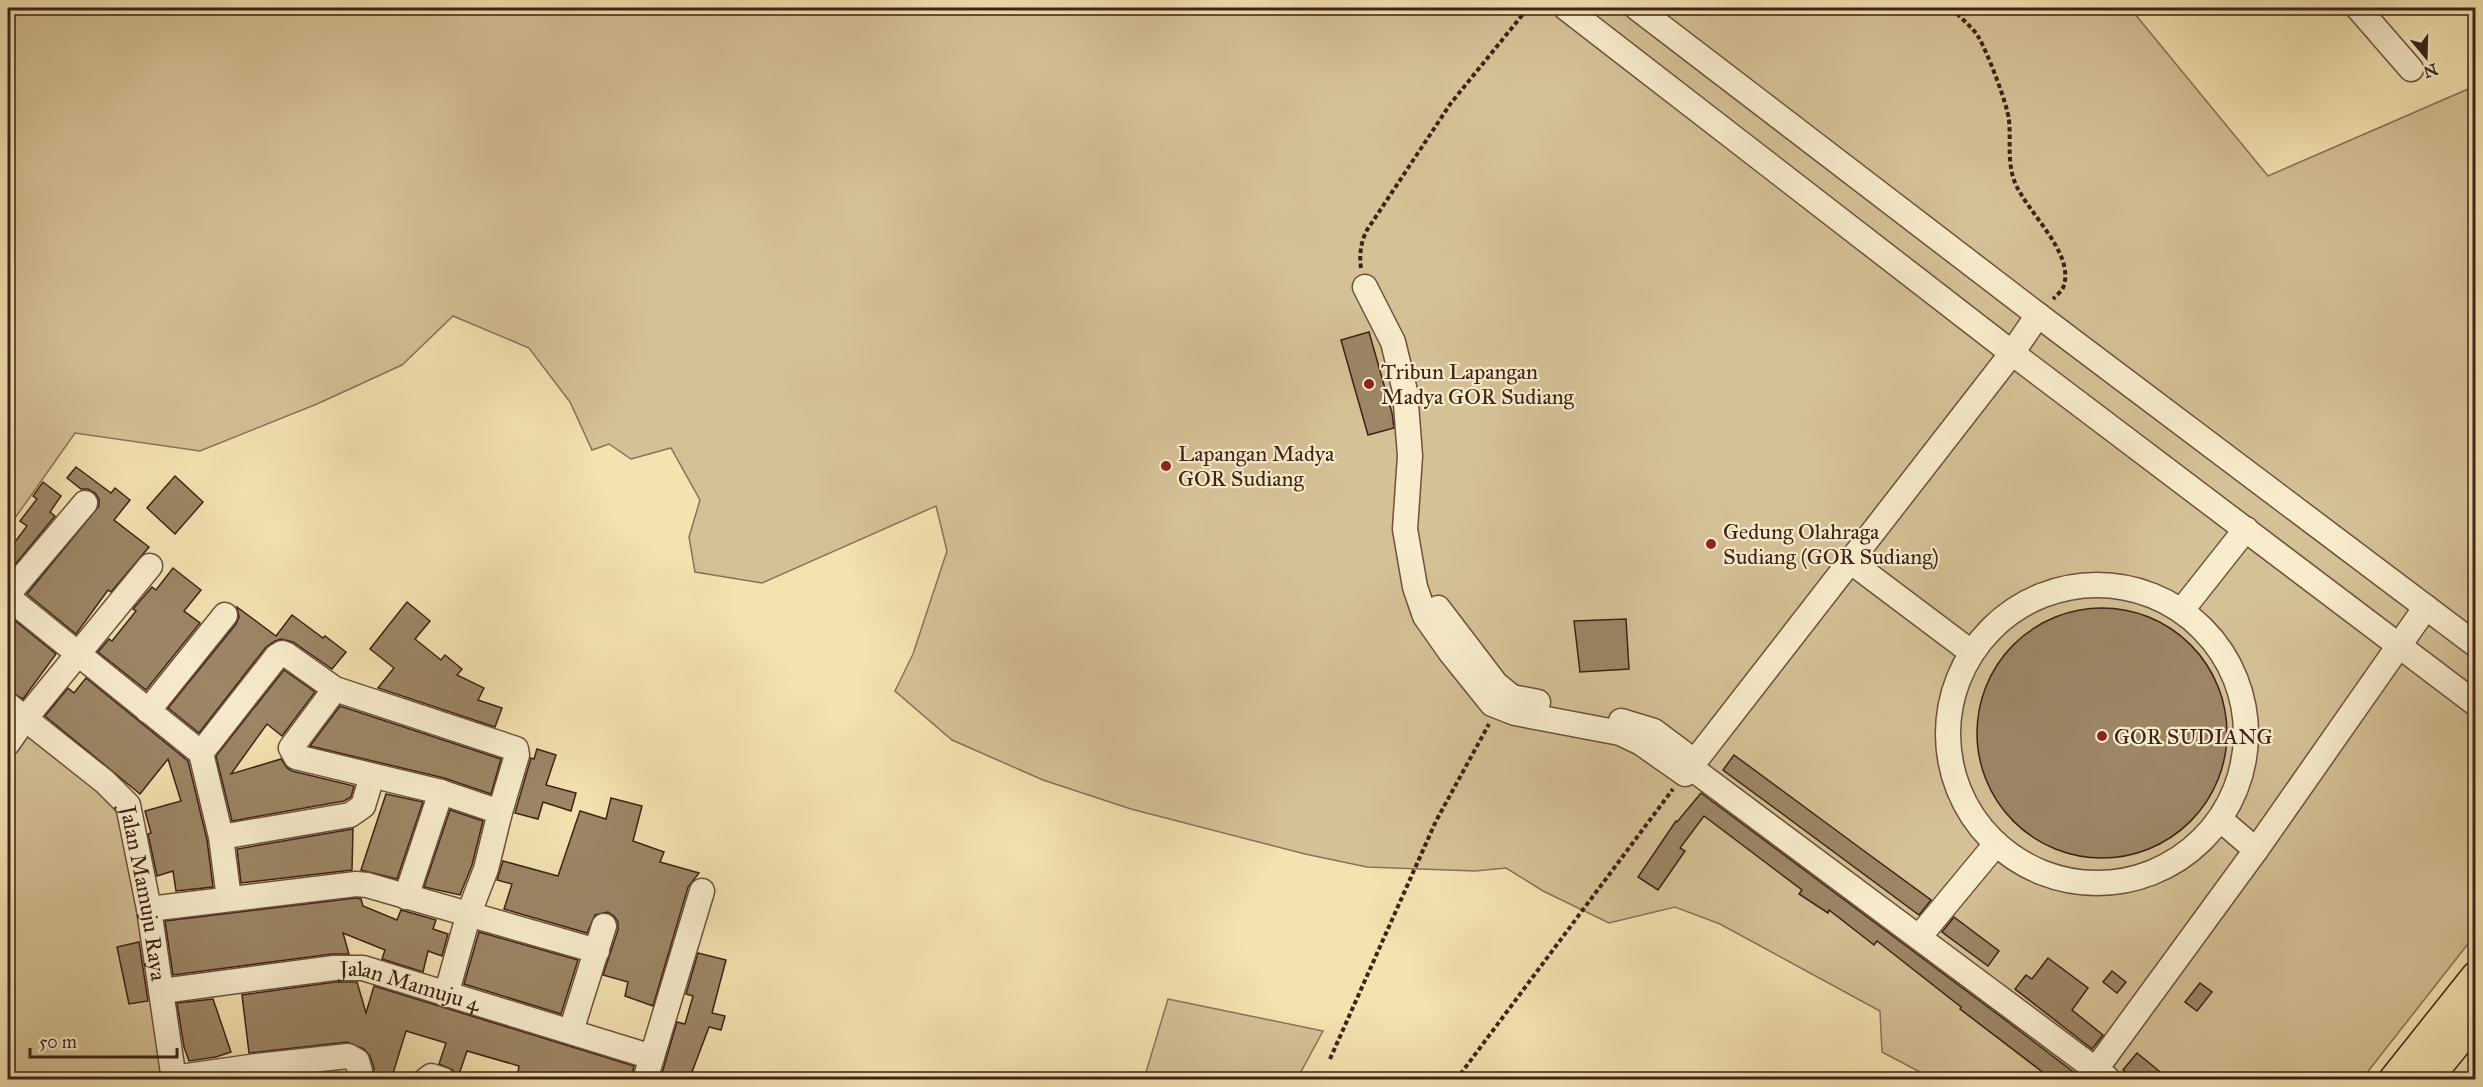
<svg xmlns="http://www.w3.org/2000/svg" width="2483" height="1087" font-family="'IM FELL Great Primer',serif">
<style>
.green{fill:#d5c196;stroke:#897256;stroke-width:1.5}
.building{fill:#9c8666;stroke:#3d2215;stroke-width:1.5}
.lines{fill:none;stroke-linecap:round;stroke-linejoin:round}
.minor-casing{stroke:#6b523c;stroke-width:27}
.major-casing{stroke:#3d2215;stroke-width:33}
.path{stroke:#3d2215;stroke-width:4;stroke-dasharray:4.5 3;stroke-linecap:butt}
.minor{stroke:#f8eccc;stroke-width:24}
.major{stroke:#f4e2b1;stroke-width:30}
.poi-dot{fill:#8f2418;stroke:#f8eccc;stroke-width:2}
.labels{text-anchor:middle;stroke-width:4.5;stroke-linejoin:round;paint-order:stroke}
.poi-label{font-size:22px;fill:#3d2215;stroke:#f8eccc;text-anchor:start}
.street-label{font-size:22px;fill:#3d2215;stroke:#f8eccc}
</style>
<rect width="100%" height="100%" fill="#f4e2b1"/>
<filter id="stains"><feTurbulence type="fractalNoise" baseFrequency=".00333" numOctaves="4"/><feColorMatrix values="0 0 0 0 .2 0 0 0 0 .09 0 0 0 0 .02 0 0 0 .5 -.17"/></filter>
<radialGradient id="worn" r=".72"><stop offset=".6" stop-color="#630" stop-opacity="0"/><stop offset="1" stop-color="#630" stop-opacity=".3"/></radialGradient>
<!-- green -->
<g class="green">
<polygon points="8,8 2130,8 2268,176 2475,86 2475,935 2362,1079 1933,1079 1882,1052 1880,1011 1720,924 1675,907 1609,923 1543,891 1506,868 1475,871 1367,867 1305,854 1131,809 1043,780 952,740 895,691 913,654 947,551 936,506 762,583 695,572 689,537 700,500 671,448 631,459 609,444 592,450 570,402 529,348 453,316 402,365 317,404 200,451 75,433 8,528"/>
<polygon points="24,720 122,796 174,1079 8,1080 8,743"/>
<polygon points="1168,999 1323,1031 1297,1079 1144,1079"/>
</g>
<!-- building -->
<g class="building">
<polygon points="1369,332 1392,413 1394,428 1368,435 1341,340"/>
<polygon points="76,467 111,493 115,488 130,500 114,520 149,547 111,592 108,590 76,634 27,594 99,506 99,499 95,493 88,489 81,489 67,478"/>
<polygon points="175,476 203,502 175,534 147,508"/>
<polygon points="43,482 61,496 50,512 55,516 8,573 8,551 27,526 20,521 37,499 33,496"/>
<polygon points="173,568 201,590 184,611 200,623 146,690 98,652 109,639 112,641 136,611 133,609 152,587 156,590"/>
<polygon points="407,602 430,621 415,639 441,660 445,655 462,669 457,675 484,688 478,700 502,708 495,727 378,688 394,668 370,649"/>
<polygon points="237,607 276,636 292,615 323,638 325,636 346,652 332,669 293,642 281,639 275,641 266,647 199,733 168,708 236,624 239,617"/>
<circle cx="2102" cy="733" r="125"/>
<polygon points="8,615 56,654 23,699 8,691"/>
<polygon points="1626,619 1629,669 1580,672 1574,621"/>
<polygon points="284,670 315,692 282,736 267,724 231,774 281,759 287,768 292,771 354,786 351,797 344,801 232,821 216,756"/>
<polygon points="86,678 188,761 207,840 213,887 176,891 173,871 157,876 148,834 151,833 145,811 181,801 168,759 140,794 45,716 68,688 74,693"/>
<polygon points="340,706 501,759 491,794 444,778 310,746"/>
<polygon points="537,749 556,755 546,785 576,793 571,811 543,802 538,819 515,813 531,758 534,759"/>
<polygon points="1734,755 1871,856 1931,900 1919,915 1723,770"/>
<polygon points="1701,793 2000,1016 2084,1080 2053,1080 1960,1009 1961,1007 1877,941 1874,945 1829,910 1828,913 1799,894 1802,890 1704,816 1680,848 1685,851 1658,890 1638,877 1676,821 1677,822"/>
<polygon points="386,794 423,802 397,879 361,870"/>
<polygon points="611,798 642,806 633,841 664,852 660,862 699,873 688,887 653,1006 625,996 628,982 603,975 618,930 618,922 614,916 608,912 595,915 587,933 504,909 512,884 497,880 503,861 558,876 580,811 606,819"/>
<polygon points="450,810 483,821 472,865 460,895 424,887"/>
<polygon points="353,829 352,870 241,883 237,849"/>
<polygon points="356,898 361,899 363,906 397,920 401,910 436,920 433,929 448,934 442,956 428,951 423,972 382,959 385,950 343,933 349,954 332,954 173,975 165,921"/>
<polygon points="1954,917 1999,951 1988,966 1942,932"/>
<polygon points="479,932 578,960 561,1014 464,984"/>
<polygon points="139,942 148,1001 129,1004 117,947"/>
<polygon points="698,953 726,960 712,1013 725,1016 721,1030 709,1027 689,1080 660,1080 677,1022 685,1024 693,996 686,994"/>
<polygon points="2048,958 2088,988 2072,1010 2103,1035 2092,1049 2015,989 2026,975 2032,979"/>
<polygon points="2112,971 2126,982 2117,993 2103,982"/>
<polygon points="335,982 357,982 366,1013 374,986 634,1066 631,1080 525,1080 526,1075 518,1072 519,1066 467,1051 457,1080 453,1070 439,1064 446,1043 406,1031 391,1080 372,1080 374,1068 370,1056 364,1049 347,1042 249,1053 242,995"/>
<polygon points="2200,983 2212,992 2197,1011 2185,1002"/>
<polygon points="213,999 231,1052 216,1057 189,1061 184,1047 177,1003"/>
<polygon points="2137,1053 2170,1080 2135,1080 2123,1070"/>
</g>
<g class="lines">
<!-- minor casing -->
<g class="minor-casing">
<g id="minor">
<polyline points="1566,8 2012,353 2476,704"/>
<polyline points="1637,8 2038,315 2476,645"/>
<polyline points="2358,8 2411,69"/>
<polyline points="1365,287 1393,342 1405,391 1410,456 1405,529 1415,587 1425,616 1451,653 1492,704 1515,713 1620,733 1641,743 1685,774 2012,353 2038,315"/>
<polyline points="85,503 9,593 9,598 201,753 221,837 229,899"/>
<polyline points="1850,561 1971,652"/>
<circle cx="2097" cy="734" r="149"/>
<polyline points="1438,608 1496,684 1512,697 1538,702"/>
<polyline points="2182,610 2246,529"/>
<polyline points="335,689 291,748 296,757 441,792 500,812"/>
<path id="s1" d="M8 705 105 782 128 805 149 909 174 1080"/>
<polyline points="148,711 225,615"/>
<polyline points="1621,721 1654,731 1694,761"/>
<polyline points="8,743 24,720 150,566"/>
<polyline points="201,753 277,656 282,653 287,655 335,689 516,749 517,755 500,812 486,869 469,913 446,995"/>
<polyline points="1690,767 2107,1078"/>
<polyline points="2221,820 2256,850"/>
<polyline points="221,837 350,815 363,806 372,776"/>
<polyline points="406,897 441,792"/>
<polyline points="149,909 356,884 367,885 597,951"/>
<polyline points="1919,937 1996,844"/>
<path id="s2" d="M162 991 334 968H363L652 1057"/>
<polyline points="571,1031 604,926"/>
<polyline points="2096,1069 2256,850 2426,607"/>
<polyline points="173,1078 257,1066 348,1056 357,1061 360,1071 357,1080"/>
<polyline points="426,1080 431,1076 443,1080"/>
<polyline points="645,1080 702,891"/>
</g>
</g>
<!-- major casing -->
<g class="major-casing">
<g id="major">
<polyline points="2394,1080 2476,977"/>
<polyline points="2426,1080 2476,1018"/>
</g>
</g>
<!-- path -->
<g class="path">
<path d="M1952 8C1960 18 1973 27 1979 38 1988 54 2007 103 2009 120 2011 141 2007 159 2014 180 2025 211 2074 251 2064 285 2063 290 2057 295 2053 299"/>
<path d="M1361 268C1359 255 1361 241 1367 230L1451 103 1528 8"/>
<polyline points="1330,1059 1436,821 1489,724"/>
<polyline points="1456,1080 1673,789"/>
</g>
<!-- minor -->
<use href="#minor" class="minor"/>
<!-- major -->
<use href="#major" class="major"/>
</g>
<!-- markers -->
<g class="poi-dot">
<circle cx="1369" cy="384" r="6"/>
<circle cx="1166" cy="466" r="6"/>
<circle cx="1711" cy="544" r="6"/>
<circle cx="2102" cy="736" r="6"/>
</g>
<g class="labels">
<!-- poi labels -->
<g class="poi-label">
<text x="1381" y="379">Tribun Lapangan<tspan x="1381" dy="25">Madya GOR Sudiang</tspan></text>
<text x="1178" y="461">Lapangan Madya<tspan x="1178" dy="25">GOR Sudiang</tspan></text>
<text x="1723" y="539">Gedung Olahraga<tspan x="1723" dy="25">Sudiang (GOR Sudiang)</tspan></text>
<text x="2114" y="744">GOR SUDIANG</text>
</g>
<!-- street labels -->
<g class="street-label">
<text dy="8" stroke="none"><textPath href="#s1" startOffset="246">Jalan Mamuju Raya</textPath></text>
<text dy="8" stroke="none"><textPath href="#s2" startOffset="252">Jalan Mamuju 4</textPath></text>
</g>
</g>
<!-- margin -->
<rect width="2483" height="1087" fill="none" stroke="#f4e2b1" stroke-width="30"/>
<rect x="9" y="9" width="2465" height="1069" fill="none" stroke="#3d2215" stroke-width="3"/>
<rect x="15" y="15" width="2453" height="1057" fill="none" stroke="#3d2215" stroke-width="1.5"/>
<!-- north arrow -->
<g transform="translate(2426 57) rotate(161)" stroke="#f8eccc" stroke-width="4.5" paint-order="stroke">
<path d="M0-4.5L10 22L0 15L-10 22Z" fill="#3d2215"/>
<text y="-9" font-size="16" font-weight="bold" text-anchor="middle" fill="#3d2215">N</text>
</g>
<!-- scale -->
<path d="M30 1048v9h147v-9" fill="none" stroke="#3d2215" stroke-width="3"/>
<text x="39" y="1048" font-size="18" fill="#3d2215" stroke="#f8eccc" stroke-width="4.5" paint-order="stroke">50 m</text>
<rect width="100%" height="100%" filter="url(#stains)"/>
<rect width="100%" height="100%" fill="url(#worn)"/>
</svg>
